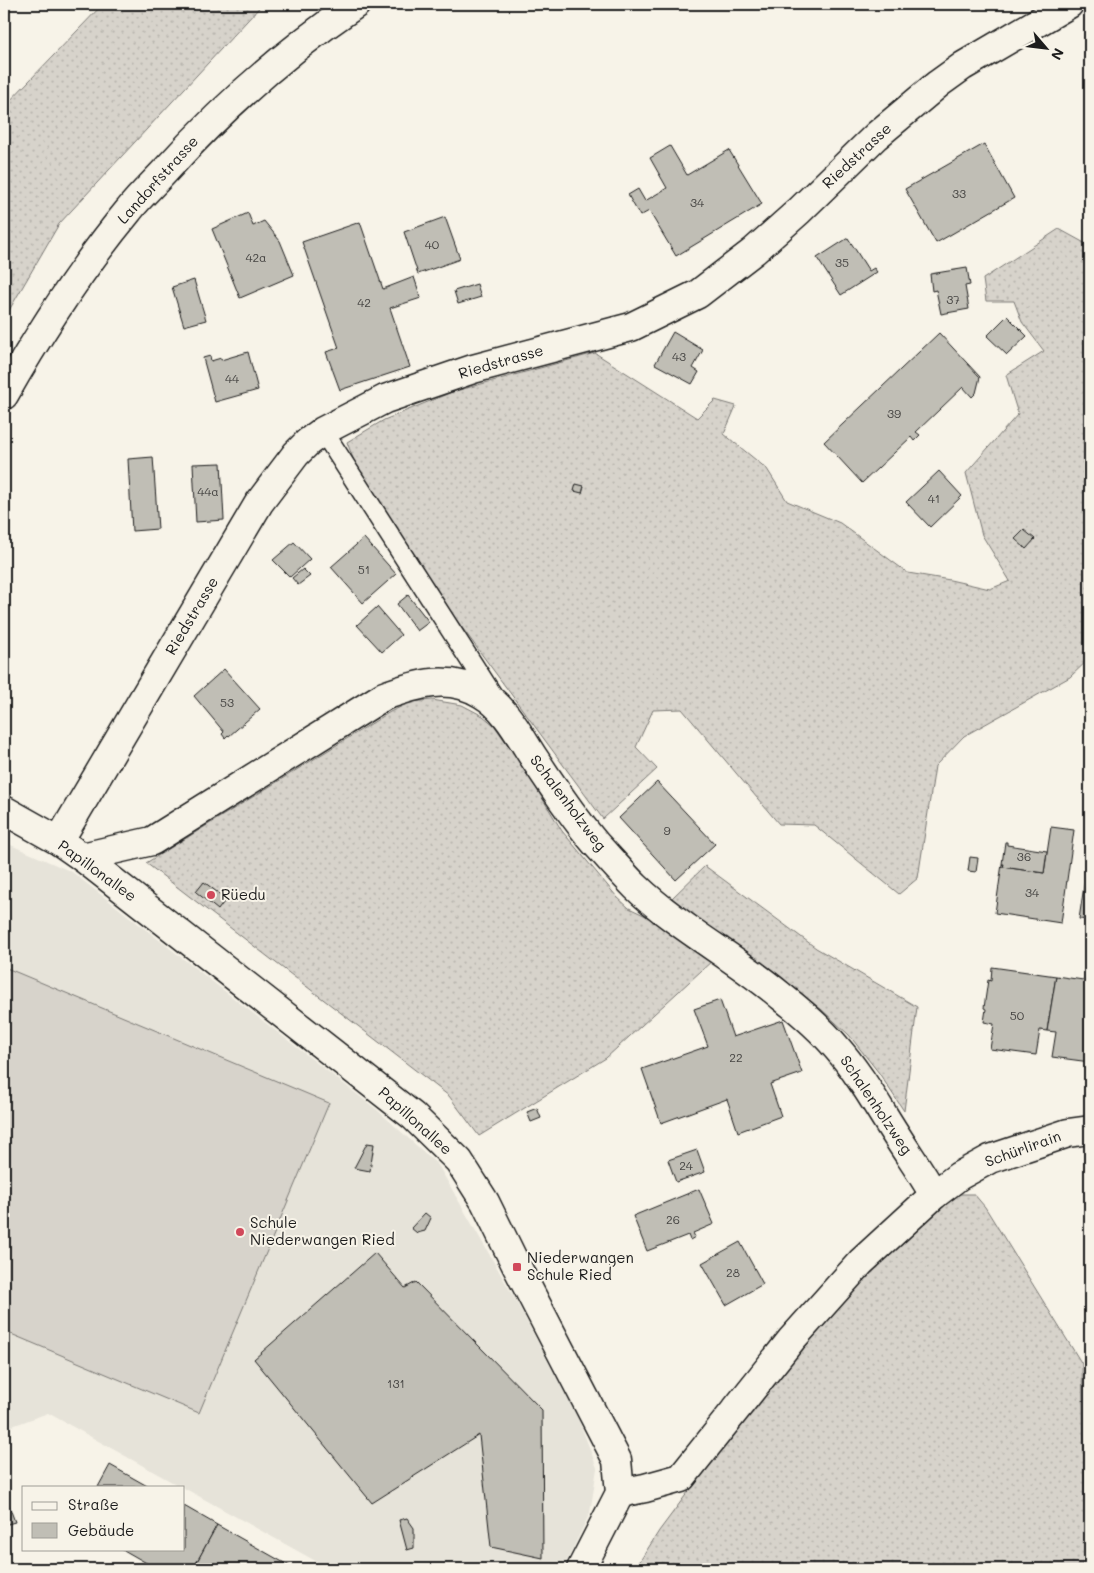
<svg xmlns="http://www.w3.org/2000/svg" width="1094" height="1573" font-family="Mali,sans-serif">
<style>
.built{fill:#e6e3d9}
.grass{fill:url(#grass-dots);stroke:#7a7874}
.pitch{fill:#d7d3cb;stroke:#7a7874}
.building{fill:#c0beb5;stroke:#1c1c1c}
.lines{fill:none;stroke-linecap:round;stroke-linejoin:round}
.lane-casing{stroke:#1c1c1c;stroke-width:22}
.street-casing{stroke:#1c1c1c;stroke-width:31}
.secondary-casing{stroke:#1c1c1c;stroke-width:31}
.lane{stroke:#f7f3e8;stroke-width:19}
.street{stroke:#f7f3e8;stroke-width:28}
.secondary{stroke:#f7f3e8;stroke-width:28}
.poi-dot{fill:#d1495b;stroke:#f7f3e8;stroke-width:2}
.labels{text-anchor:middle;stroke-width:4;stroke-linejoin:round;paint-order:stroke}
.number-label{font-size:12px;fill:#454442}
.street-label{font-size:15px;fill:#1c1c1c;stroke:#f7f3e8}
.poi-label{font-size:15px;fill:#1c1c1c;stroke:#f7f3e8;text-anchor:start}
</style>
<defs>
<pattern id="grass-dots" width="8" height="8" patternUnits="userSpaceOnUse" patternTransform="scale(1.25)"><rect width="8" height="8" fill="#d7d3cb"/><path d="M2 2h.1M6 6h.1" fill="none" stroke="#b8b5ae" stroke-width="1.8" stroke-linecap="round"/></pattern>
</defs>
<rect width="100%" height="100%" fill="#f7f3e8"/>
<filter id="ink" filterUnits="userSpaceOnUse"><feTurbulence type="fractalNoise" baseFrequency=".02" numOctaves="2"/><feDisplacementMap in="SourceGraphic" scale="10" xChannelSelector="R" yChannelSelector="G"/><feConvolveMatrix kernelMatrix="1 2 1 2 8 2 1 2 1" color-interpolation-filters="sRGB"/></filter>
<g filter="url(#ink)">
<!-- built -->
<polygon class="built" points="4,842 72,872 376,1109 438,1165 515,1299 578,1418 597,1468 590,1513 563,1569 330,1569 184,1488 184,1487 181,1487 48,1413 4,1429"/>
<!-- grass -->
<g class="grass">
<polygon points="103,4 256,4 259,8 59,224 4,319 4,107"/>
<polygon points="1059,229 1090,246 1090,658 1070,677 964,736 935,766 918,878 899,894 814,825 779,824 682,709 653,710 636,747 657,769 603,819 452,614 358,472 347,442 384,420 452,392 595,353 697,418 715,400 736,406 724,434 767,469 787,501 840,523 908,573 950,580 990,589 1010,581 982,535 966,473 1018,414 1006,375 1044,351 1022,322 1014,301 986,301 983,279"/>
<polygon points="432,700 462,705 483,716 494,725 526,771 562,831 617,897 629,908 663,924 713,960 606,1058 479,1136 449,1096 146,863 390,712 411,702"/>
<polygon points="705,866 816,948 917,1007 904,1111 879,1073 849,1035 821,1009 672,898"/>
<polygon points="956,1194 974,1194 985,1207 1082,1364 1085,1501 1089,1569 635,1569 659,1531 747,1413 891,1249"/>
</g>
<!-- pitch -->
<polygon class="pitch" points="4,967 329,1103 199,1413 4,1331"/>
<!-- building -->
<g class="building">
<polygon points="984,144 1014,198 936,243 905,189"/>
<polygon points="670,146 687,175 729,150 762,204 676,256 649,211 640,216 628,195 638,189 645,201 667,188 650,158"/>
<polygon points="248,213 253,226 264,221 280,241 294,275 240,298 212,229"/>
<polygon points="445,217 460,259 418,274 404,232"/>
<polygon points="360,222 383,289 414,277 421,298 390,308 410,367 340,390 326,352 339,348 302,242"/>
<polygon points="848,238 869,271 874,268 877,272 841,295 817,258"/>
<polygon points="967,268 970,285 965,286 969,309 941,314 936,290 932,291 930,274"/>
<polygon points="194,280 206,320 184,326 172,287"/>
<polygon points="477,284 481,297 458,304 454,291"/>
<polygon points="1007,316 1027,336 1007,355 987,336"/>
<polygon points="673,332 703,350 693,368 699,372 692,384 655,364"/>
<polygon points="939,333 980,377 976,393 972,397 963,387 916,432 920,435 914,441 911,437 862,483 824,442"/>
<polygon points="248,352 258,390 215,402 203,358 210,356 211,361 221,358 221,360"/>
<polygon points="153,457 158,529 132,531 128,459"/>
<polygon points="221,463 224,520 196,522 193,464"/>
<polygon points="939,471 962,496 930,527 906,502"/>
<polygon points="576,484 584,486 582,493 574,491"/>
<polygon points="1024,530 1035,539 1026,549 1015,539"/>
<polygon points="364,538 396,574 363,603 331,567"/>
<polygon points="294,542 310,559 290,577 273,560"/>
<polygon points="303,569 310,576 298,585 292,578"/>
<polygon points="408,595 429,622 417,631 397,604"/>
<polygon points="377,607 401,635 382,652 357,625"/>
<polygon points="224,669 260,709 229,736 228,735 225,738 222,734 224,732 194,696"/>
<polygon points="657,782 715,844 676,880 619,818"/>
<polygon points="1051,827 1074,830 1061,923 995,913 1002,864 1004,864 1003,867 1044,873"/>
<polygon points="1005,842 1007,842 1007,845 1047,851 1044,873 1003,867 1004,864 1002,864"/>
<polygon points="1089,850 1090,850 1090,873 1086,873"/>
<polygon points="970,857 978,858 976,872 968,871"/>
<polygon points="1086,873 1090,873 1090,920 1079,919"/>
<polygon points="204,882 226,899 218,910 196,892"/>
<polygon points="992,967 1056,976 1047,1031 1040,1030 1036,1055 990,1049 994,1024 984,1022 986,1009 984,1008 988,980 991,981"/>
<polygon points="1056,976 1090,981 1090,1062 1052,1057 1056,1032 1047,1031"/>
<polygon points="720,1000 733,1037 783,1020 802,1073 770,1084 781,1116 738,1132 727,1099 661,1123 642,1069 708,1046 694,1009"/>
<polygon points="537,1108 541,1118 531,1122 527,1112"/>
<polygon points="367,1143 374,1144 370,1171 354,1168"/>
<polygon points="697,1150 705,1172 676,1182 668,1160"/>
<polygon points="699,1189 714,1224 693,1233 695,1237 690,1240 688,1235 647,1251 633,1216"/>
<polygon points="425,1213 431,1218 425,1231 417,1233 411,1228"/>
<polygon points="740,1242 763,1284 726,1305 702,1263"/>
<polygon points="375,1253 405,1288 416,1282 542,1410 543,1558 491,1547 479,1435 372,1503 254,1359"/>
<polygon points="110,1465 149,1487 98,1487"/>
<polygon points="4,1492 15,1522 4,1525"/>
<polygon points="184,1506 217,1525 193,1569 157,1569 122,1549 184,1549"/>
<polygon points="407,1518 414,1528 414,1548 407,1550 399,1520"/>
<polygon points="217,1525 295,1569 193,1569"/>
</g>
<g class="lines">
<!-- lane casing -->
<g class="lane-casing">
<polyline id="lane" points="323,431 495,699"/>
</g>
<!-- street casing -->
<g class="street-casing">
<g id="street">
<polyline points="4,810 59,841 82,857 413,1116 459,1161 485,1202 517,1267 617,1460 620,1493 581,1569"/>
<polyline points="59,841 259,503 296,454 308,442 323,431 385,399 473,369 631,327 698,294 754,251 799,211 876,136 938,84 963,66 1069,4"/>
<path d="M82 857 152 841 384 696C417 684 449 674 482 694 506 708 519 735 534 758 553 787 573 817 596 844 609 858 622 873 636 887 680 929 735 957 781 996 800 1011 820 1028 836 1047 860 1074 878 1107 898 1138 910 1157 923 1175 934 1195"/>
<polyline points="620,1493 645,1488 681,1478 792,1339 861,1262 934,1195 959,1176 990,1159 1068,1133 1090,1130"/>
</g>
</g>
<!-- secondary casing -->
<g class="secondary-casing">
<path id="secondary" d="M4 395C41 330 81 268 129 210 140 196 153 184 165 171 222 108 285 52 356 4"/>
</g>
<!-- lane -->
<use href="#lane" class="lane"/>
<!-- street -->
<use href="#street" class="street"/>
<!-- secondary -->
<use href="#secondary" class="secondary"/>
</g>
</g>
<!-- markers -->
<g class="poi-dot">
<circle cx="211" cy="895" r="5"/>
<circle cx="240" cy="1232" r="5"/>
<rect x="512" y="1262" width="10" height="10" rx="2.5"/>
</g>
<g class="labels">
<!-- number labels -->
<g class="number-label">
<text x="959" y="198">33</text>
<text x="697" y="207">34</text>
<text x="432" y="249">40</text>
<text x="256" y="262">42a</text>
<text x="842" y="267">35</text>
<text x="953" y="304">37</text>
<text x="364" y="307">42</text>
<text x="679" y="361">43</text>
<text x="232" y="383">44</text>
<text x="894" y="418">39</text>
<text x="208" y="496">44a</text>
<text x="934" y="503">41</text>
<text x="364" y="574">51</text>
<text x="227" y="707">53</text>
<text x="667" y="835">9</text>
<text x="1024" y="861">36</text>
<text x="1032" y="897">34</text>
<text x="1017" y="1020">50</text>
<text x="736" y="1062">22</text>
<text x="686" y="1170">24</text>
<text x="673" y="1224">26</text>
<text x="733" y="1277">28</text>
<text x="396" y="1388">131</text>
</g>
<!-- street labels -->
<g class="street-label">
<text transform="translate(857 156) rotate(-43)" y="5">Riedstrasse</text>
<text transform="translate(158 180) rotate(-48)" y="5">Landorfstrasse</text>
<text transform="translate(501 362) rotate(-16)" y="5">Riedstrasse</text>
<text transform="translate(192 616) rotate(-59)" y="5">Riedstrasse</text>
<text transform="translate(568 803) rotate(53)" y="5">Schalenholzweg</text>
<text transform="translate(97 871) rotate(36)" y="5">Papillonallee</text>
<text transform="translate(876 1105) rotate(56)" y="5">Schalenholzweg</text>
<text transform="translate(415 1121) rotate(42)" y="5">Papillonallee</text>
<text transform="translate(1023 1149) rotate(-20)" y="5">Schürlirain</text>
</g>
<!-- poi labels -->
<g class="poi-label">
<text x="221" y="900">Rüedu</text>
<text x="250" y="1228">Schule<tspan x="250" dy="17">Niederwangen Ried</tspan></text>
<text x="527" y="1263">Niederwangen<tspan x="527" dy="17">Schule Ried</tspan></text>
</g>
</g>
<!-- margin -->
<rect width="1094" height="1573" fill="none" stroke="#f7f3e8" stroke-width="20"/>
<rect x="10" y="10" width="1074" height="1553" fill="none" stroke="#1c1c1c" stroke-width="2" filter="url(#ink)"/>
<!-- legend -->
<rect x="22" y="1486" width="162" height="65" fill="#f7f3e8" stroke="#9f9d96"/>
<rect x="32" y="1502" width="25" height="8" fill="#f7f3e8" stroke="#9f9d96"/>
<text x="68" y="1510" font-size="15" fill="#1c1c1c">Straße</text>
<rect x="32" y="1523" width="25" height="15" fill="#c0beb5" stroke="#9f9d96"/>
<text x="68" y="1536" font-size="15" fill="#1c1c1c">Gebäude</text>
<!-- north arrow -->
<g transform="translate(1046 48) rotate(118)" stroke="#f7f3e8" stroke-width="4" paint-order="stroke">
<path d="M0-4L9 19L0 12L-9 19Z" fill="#1c1c1c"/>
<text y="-8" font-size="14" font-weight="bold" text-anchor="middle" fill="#1c1c1c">N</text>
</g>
</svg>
